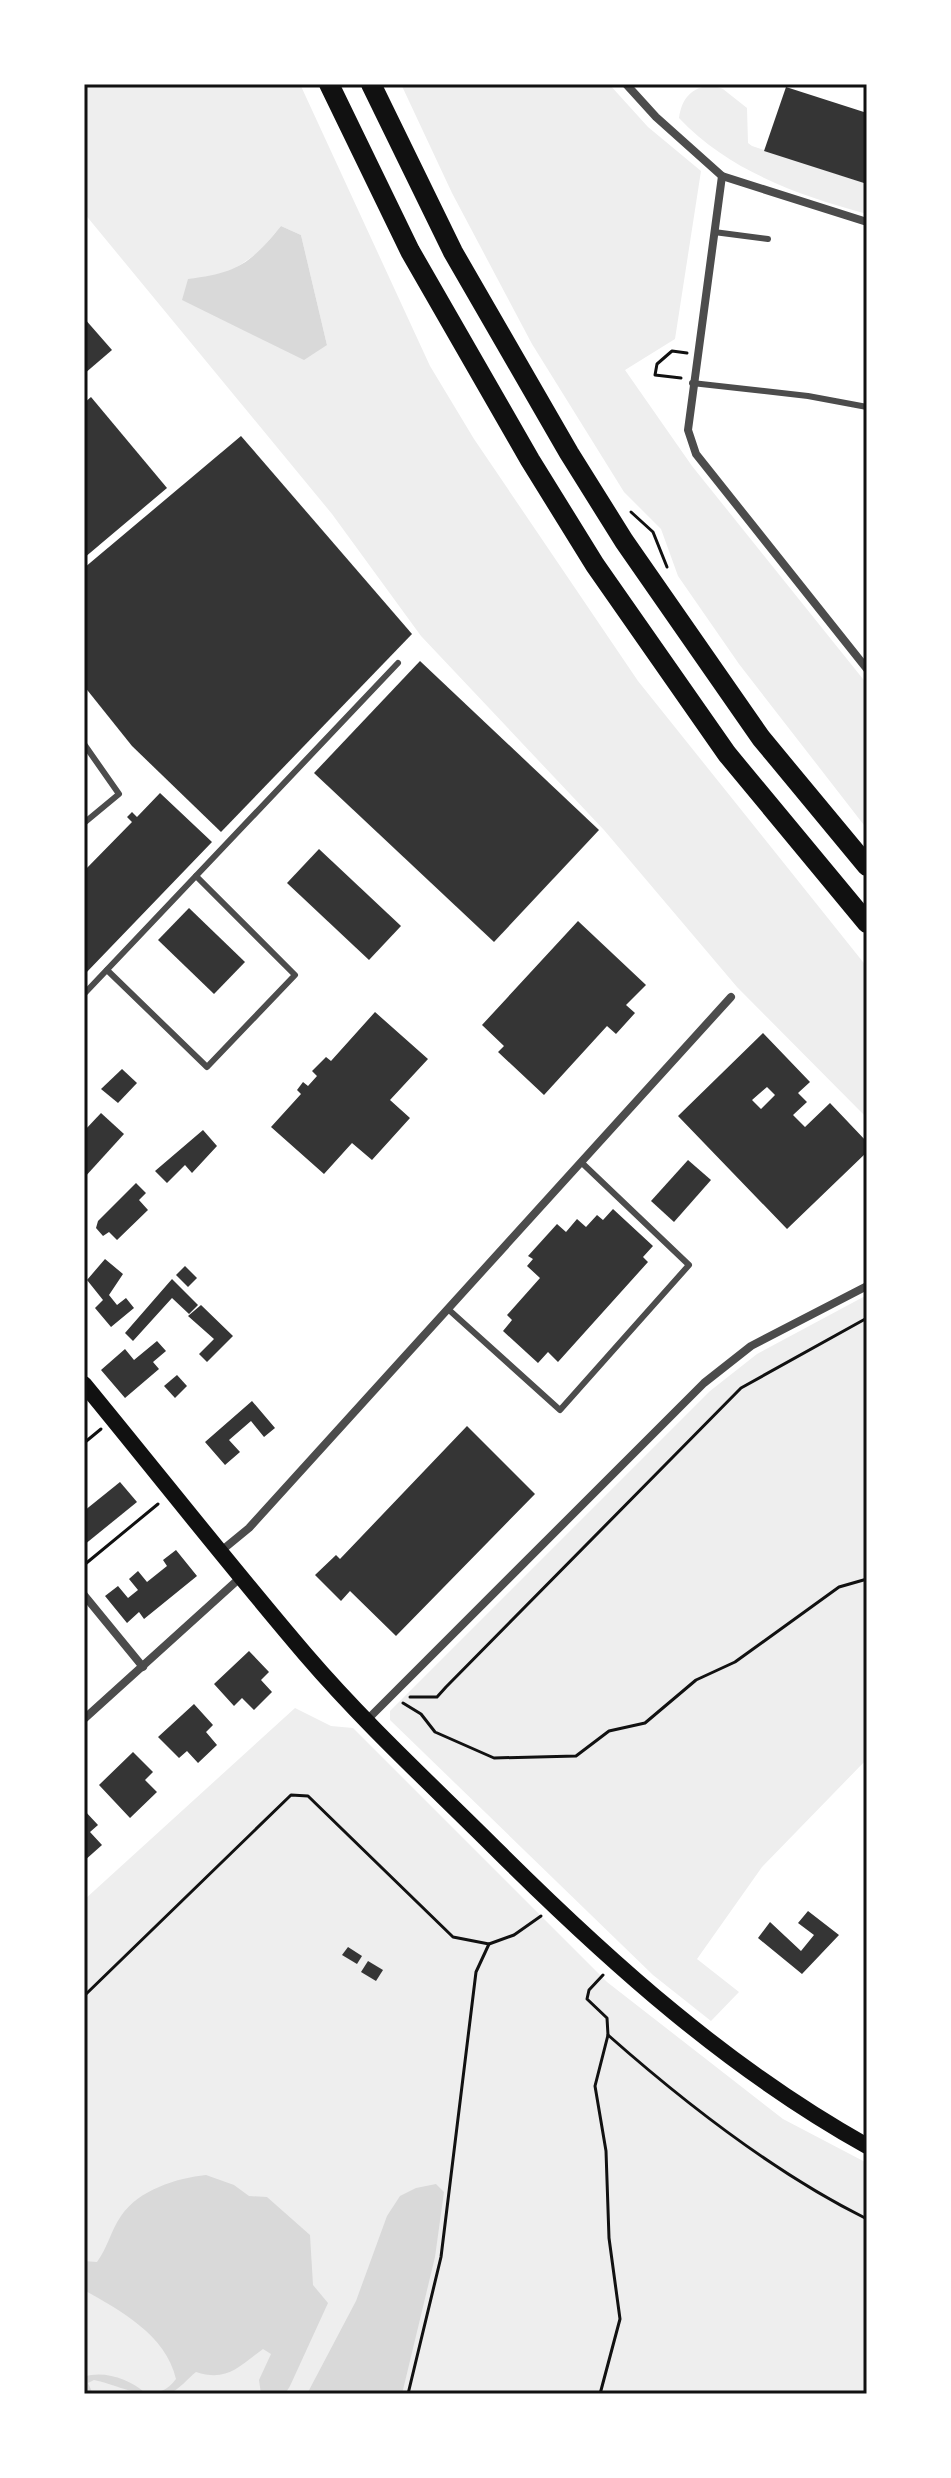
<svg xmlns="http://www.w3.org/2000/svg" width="951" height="2478" font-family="'Noto Sans',sans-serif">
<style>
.green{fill:#eee;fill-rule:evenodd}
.water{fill:#d9d9d9}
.building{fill:#353535;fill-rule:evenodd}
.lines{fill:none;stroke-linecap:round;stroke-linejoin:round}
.path{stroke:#111;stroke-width:3}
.service{stroke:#4c4c4c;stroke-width:6}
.minor{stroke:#4c4c4c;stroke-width:8}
.secondary{stroke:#111;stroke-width:16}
.motorway{stroke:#111;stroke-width:20}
.neatline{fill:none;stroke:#111;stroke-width:3}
</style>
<rect width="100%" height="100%" fill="#fff"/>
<!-- green -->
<g class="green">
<path d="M84 84H300L430 366 474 439 638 681 867 967V1118L737 987 604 830 421 636 332 514 84 213ZM281 226 301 235 327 345 227 274 259 252Z"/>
<polygon points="401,84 609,84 648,127 701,171 675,339 625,370 692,466 867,684 867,829 739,664 678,576 661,529 624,492 532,344 452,193"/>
<path d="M711 85 723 89 747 108 748 143 752 146 867 184V214C798 195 729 171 679 118 682 98 691 88 711 85Z"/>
<polygon points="867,1295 867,1759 762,1867 697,1959 739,1992 711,2021 653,1975 390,1720 390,1711 710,1391 757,1354"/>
<polygon points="295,1708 331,1726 353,1728 607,1982 783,2119 867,2163 867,2394 84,2394 84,1900"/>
</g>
<!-- water -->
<g class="water">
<path d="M281 226 301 235 327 345 304 360 182 300 188 279C237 273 250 264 281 226Z"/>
<path d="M206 2175 234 2185 249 2196 267 2197 310 2235 313 2285 328 2303 290 2386 285 2394H261L259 2380 271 2354 263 2349C238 2367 227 2382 196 2372 188 2378 179 2390 170 2393 152 2402 114 2384 94 2380L88 2383 93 2394H84V2377C103 2370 130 2379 145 2393 159 2393 167 2391 176 2379 166 2335 121 2311 84 2290V2261L97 2262C108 2247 111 2230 121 2216 138 2190 177 2178 206 2175Z"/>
<polygon points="436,2184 444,2192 435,2257 402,2394 307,2394 356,2301 387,2216 400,2196 416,2188"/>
</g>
<!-- building -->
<g class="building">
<polygon points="786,87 867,113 867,184 764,151"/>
<polygon points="84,318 112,350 84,374"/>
<polygon points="91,397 167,488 84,558 84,403"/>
<polygon points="241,436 412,634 221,832 132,746 84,686 84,568"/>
<polygon points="420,661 599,830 494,942 314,773"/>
<polygon points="160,793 212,842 84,975 84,871 132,822 127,817 132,812 137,817"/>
<polygon points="319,849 401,926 369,960 287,883"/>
<polygon points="189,908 245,962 214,994 158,940"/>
<polygon points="578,921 646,985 626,1005 635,1013 616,1034 607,1026 544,1095 498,1052 504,1046 482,1025"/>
<polygon points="375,1012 428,1059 390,1100 410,1118 372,1160 352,1143 324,1174 271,1127 301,1094 297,1090 303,1082 308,1086 317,1076 312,1071 326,1057 331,1061"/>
<path d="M763 1033 810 1082 798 1093 807 1102 793 1115 805 1127 830 1103 867 1142V1152L787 1229 678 1116ZM767 1087 775 1095 761 1109 752 1100Z"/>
<polygon points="122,1069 137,1083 118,1103 101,1089"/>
<polygon points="101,1113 124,1134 84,1178 84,1131"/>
<polygon points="203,1130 217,1146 192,1173 185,1165 167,1183 155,1171"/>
<polygon points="688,1160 711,1180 674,1222 651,1201"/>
<polygon points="136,1183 146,1193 139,1200 148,1210 117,1240 109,1232 103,1236 96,1228 98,1221"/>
<polygon points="613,1209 653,1246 643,1257 648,1262 558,1362 548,1352 538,1363 503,1331 512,1320 507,1315 540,1278 527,1266 533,1259 528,1256 557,1224 566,1232 577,1219 586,1227 597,1215 603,1220"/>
<polygon points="105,1259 123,1274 109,1295 117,1305 126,1298 134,1308 111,1327 95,1308 103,1300 87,1280"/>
<polygon points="185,1266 197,1278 188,1287 176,1275"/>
<polygon points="172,1279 198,1305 189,1314 172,1298 133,1341 125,1333"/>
<polygon points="201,1305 233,1336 207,1362 199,1354 214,1339 188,1316"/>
<polygon points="157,1341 166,1351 153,1362 159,1369 125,1398 101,1370 125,1349 134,1360"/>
<polygon points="177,1375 187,1386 175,1398 164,1386"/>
<polygon points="252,1401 275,1428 264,1437 251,1421 229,1440 240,1452 225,1465 205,1442"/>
<polygon points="467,1426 535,1494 396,1636 350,1591 341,1601 315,1575 336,1555 340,1559"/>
<polygon points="120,1482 137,1502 84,1545 84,1511"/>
<polygon points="176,1550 197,1576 144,1619 139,1612 127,1623 105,1596 118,1586 128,1598 138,1590 129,1579 138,1571 147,1582 167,1566 163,1560"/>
<polygon points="249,1651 269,1672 261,1680 272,1692 254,1710 242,1698 234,1706 214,1684"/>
<polygon points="194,1704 213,1725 206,1732 217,1745 198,1763 187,1751 179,1758 158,1737"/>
<polygon points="133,1752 153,1772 145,1780 157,1792 130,1818 99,1785"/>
<polygon points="84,1810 98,1825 90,1832 102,1845 84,1861"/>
<polygon points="808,1911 839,1935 802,1974 758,1938 770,1922 801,1951 814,1935 798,1923"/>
<polygon points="348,1947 362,1956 357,1964 342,1955"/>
<polygon points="368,1961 383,1970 376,1981 361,1972"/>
</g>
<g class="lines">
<!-- path -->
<g class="path">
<polyline points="681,378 655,375 657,364 672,351 687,353"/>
<polyline points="631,512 653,532 667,567"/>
<polyline points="84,1443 101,1429"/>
<polyline points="84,1565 158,1504"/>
<polyline points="410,1697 437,1697 446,1687 741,1388 867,1318"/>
<polyline points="403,1703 421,1714 435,1732 494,1758 576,1756 609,1731 645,1723 696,1680 735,1662 839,1587 867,1579"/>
<polyline points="84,1996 291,1795 308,1796 453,1937 489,1944 514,1935 541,1916"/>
<path d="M608 2035C686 2104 774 2173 867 2219"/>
<polyline points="408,2394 441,2257 476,1972 489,1944"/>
<polyline points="600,2394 620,2319 609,2238 606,2151 595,2086 608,2035 607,2018 587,1999 589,1990 603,1975"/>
</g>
<!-- service -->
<g class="service">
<polyline points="714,232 768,239"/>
<polyline points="692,383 808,396 867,407"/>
<polyline points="84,744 119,794 84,823"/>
<polyline points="107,970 207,1067 295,975 196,876"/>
<polyline points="84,994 398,663"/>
<polyline points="448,1309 560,1410 689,1265 581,1162"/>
</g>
<!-- minor -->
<g class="minor">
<polyline points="626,84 656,117 722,176 867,222"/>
<polyline points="722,176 688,430 696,454 867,669"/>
<polyline points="221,1551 249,1528 731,997"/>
<polyline points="84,1595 143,1667"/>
<polyline points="84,1719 241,1577"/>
<polyline points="367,1720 704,1383 751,1346 867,1286"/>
</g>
<!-- secondary -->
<path class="secondary" d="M84 1384C158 1474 230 1566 306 1655 366 1725 435 1788 500 1853 612 1964 729 2069 867 2146"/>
<!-- motorway -->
<g class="motorway">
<polyline points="329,84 410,251 530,460 595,565 727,754 867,923"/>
<polyline points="371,84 453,252 569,453 624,541 761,738 867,866"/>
</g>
</g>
<!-- border -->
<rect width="951" height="2478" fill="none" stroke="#ffffff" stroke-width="172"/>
<rect x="86" y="86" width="779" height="2306" class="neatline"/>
</svg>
